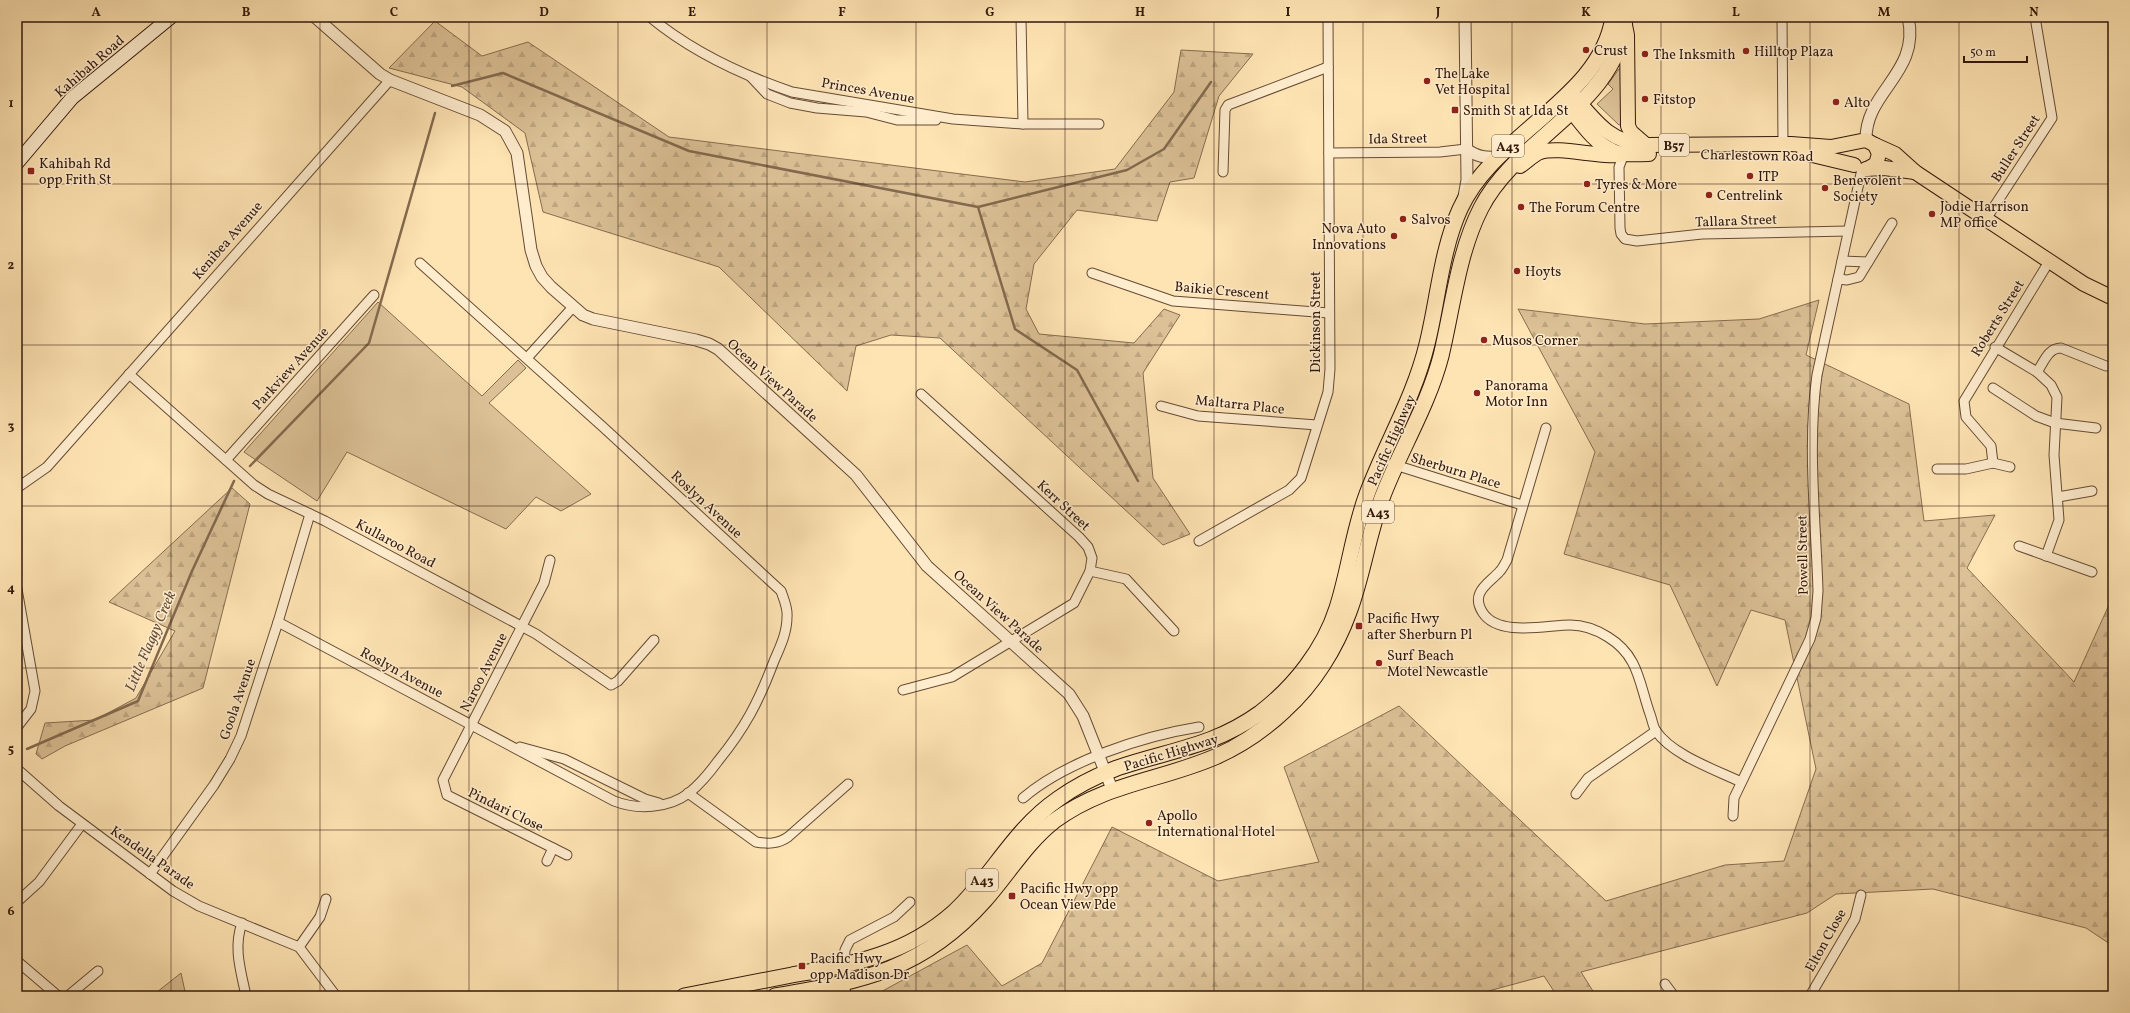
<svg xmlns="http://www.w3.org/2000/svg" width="2130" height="1013" font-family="Vollkorn,serif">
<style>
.green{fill:#dcc196;stroke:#876c50}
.forest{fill:url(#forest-firs);stroke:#876c50}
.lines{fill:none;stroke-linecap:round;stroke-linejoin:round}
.stream{stroke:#83694e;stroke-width:2.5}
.minor-casing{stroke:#654b35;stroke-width:11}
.tertiary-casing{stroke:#654b35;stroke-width:13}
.secondary-casing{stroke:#32180b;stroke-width:15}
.primary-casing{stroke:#32180b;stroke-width:16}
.trunk-casing{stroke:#32180b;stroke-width:17}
.minor{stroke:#ffedce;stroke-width:9}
.tertiary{stroke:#ffedce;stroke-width:11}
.secondary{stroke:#ffedce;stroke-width:13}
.primary{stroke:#ffe4b3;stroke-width:14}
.trunk{stroke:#ffe4b3;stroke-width:15}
.grid{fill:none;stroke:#32180b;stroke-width:1;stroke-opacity:0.55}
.poi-dot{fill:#8f2418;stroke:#ffedce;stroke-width:1.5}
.labels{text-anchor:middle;stroke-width:3;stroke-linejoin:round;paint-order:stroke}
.shield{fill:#ffedce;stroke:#705846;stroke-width:1}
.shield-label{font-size:13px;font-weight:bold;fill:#32180b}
.poi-label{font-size:14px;fill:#32180b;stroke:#ffedce;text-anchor:start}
.street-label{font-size:14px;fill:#32180b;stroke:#ffedce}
.water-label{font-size:15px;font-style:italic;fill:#684e37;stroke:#ffedce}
.neatline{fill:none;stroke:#32180b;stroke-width:1.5}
.grid-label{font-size:13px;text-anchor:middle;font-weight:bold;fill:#32180b}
</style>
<defs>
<pattern id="forest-firs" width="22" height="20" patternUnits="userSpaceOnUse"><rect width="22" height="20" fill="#dcc196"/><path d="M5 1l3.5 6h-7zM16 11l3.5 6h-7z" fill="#bda580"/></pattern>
</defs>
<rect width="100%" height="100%" fill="#ffe4b3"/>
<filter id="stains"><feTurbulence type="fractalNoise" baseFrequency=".005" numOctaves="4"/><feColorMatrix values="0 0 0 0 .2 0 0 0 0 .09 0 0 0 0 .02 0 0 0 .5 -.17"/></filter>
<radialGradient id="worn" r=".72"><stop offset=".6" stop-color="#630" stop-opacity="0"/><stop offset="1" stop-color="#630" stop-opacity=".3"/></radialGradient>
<!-- green -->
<g class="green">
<polygon points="1619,69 1624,70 1624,124 1619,125 1597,104 1613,89 1608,84"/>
<polygon points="378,302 482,396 518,360 526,368 489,403 591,494 561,511 536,497 506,529 347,452 317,501 244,452"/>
<polygon points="181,973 186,996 152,996"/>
</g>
<!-- forest -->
<g class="forest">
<polygon points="435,21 482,56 528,42 669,137 1025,182 1115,169 1174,92 1181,50 1253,54 1219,96 1194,178 1170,182 1157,221 1077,210 1034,264 1026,309 1039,334 1134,343 1164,309 1180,315 1143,373 1153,478 1190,534 1163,545 940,338 891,335 856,346 847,391 719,267 543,212 525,133 462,87 389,68"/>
<polygon points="1819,300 1806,355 1909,404 1924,521 1995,515 1967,568 2074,682 2113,596 2113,946 2086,928 1933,889 1836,894 1807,913 1581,972 1596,996 1557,996 1544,976 1470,996 877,996 877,994 967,945 1002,986 1042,963 1112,827 1218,881 1319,862 1284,767 1399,706 1606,901 1725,865 1784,861 1816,769 1785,620 1751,610 1717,686 1670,585 1564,554 1595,452 1518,309 1645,324 1759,319"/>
<polygon points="232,488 250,504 203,688 65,746 42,759 36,754 45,723 95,720 136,698 175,631 109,602"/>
</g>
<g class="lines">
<!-- stream -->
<g class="stream">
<polyline points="452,86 503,73 689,151 978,207 1127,170 1164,149 1211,82"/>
<polyline points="978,207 1015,329 1077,370 1138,481"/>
<polyline points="250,466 369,343 435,113"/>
<polyline points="27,749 138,701 192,571 234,481"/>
</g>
<!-- minor casing -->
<g class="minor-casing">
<g id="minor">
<path d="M650 17C691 51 742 75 792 92L953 119 1023 124H1099"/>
<polyline points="1021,17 1023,124"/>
<polyline points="1782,17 1783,144"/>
<polyline points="751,77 767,94 790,103 817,108 866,112 897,120 936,120"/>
<polyline points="1329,153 1440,152 1466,149"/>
<polyline points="1624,154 1619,167 1620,228 1621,234 1625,239 1637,241 1702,234 1848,231"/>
<polyline points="1223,172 1225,110 1228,105 1328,67"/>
<polyline points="1986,219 2052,118 2035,17"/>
<polyline points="1842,261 1868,262"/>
<polyline points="1092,273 1173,301 1329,313"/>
<polyline points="1838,279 1847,280 1859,277 1892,223"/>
<polyline points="1995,347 2037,372 2051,385 2057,397 2054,455 2059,520 2046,556"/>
<polyline points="527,358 573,307"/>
<path d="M2037 372C2044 362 2048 348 2061 348L2106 366"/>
<polyline points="129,374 254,485 268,494 325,521 536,634 611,685 618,681 654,640"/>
<polyline points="1993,388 2036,416 2055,423 2096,428"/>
<polyline points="1161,406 1198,416 1317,425"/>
<path d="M1546 428 1507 560C1505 563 1503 568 1500 571 1490 583 1469 592 1483 613 1499 637 1547 625 1570 625 1583 625 1597 630 1608 637 1639 656 1639 683 1650 714 1652 719 1653 727 1656 731 1672 755 1716 770 1741 782"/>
<polyline points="226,460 374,295"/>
<polyline points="1993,463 1991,446 1966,417 1964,401 2050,260"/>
<polyline points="1392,464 1522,505"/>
<polyline points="1937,469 1966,469 1993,463 2010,467"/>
<polyline points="17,488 47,467 390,80"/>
<polyline points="2058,497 2092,491"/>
<polyline points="1199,541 1289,490 1301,478 1328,392 1330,369 1328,17"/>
<polyline points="2019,546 2092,572"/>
<polyline points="1090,571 1126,579 1174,631"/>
<polyline points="17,589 35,691 31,709 17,727"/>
<path d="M278 622 614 801C637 810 668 809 689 793 700 784 710 772 718 761 745 728 759 701 774 661 780 647 787 633 787 617 788 608 784 600 781 591L603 427 420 263"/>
<polyline points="903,690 952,677 1074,603 1090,571 1092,558 1088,547 1079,537 921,394"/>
<polyline points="520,747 564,759 645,799 659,803"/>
<polyline points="17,769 59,806 173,891 199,906 299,947 336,996"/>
<path d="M688 793 756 842C768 844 778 844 788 837L848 784"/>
<polyline points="1576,794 1588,778 1656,731"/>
<path d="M1023 798C1066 761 1143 736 1199 727"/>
<path d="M1733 816 1734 798 1810 639 1816 618 1818 591C1816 521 1807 445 1817 375L1862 169"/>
<polyline points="553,848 567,855"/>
<polyline points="547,861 553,848 447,795 443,780 544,583 550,560"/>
<polyline points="150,874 214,785 230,759 241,736 278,622 310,514"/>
<polyline points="17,902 39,882 82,824"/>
<path d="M242 923C233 948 241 971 246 996"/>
<polyline points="299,947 320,917 326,899"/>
<polyline points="17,961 58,996"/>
<polyline points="844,966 845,950 850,940 894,917 910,902"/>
<polyline points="1665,984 1674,996"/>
<polyline points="68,996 98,971"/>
<polyline points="1810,996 1855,919 1861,895"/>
</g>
</g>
<!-- tertiary casing -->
<g class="tertiary-casing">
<g id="tertiary">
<polyline points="315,17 380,74 390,80 480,115 505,131 517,153 531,250 536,266 542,277 551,287 583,315 593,319 696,340 709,344 718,349 856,475 927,566 1069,694 1083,716 1112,789"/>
<path d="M1866 140C1865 91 1921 73 1908 17"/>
<path d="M1466 149C1478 157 1485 158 1499 157"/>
<polyline points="1464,197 1467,180 1465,17"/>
</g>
</g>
<!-- secondary casing -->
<g class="secondary-casing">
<g id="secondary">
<polyline points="17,163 72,98 171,17"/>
<polyline points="843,996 844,966"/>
</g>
</g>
<!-- primary casing -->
<g class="primary-casing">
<g id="primary">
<polyline points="1625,25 1627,35 1628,126 1631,132 1646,145"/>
<path d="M1572 94C1595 120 1609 143 1646 145L1791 144 1831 147 1866 140 1875 145 1879 154 1876 164 1867 169"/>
<path d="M1565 103C1578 118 1593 143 1613 151 1624 156 1637 154 1649 154"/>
<polyline points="1875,145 1895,154 1915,172 2084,284 2113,298"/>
<polyline points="1804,153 1854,165"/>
<path d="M1520 166C1526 162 1533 155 1540 152 1559 146 1596 157 1620 155"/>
<polyline points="1866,169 1884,168 1915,172"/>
</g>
</g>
<!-- trunk casing -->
<g class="trunk-casing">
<g id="trunk">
<path d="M684 996C720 989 756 982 792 975 853 964 906 955 954 912 993 876 1012 831 1058 799 1076 786 1096 776 1117 768 1169 750 1213 747 1260 713 1294 687 1324 649 1337 608 1349 571 1353 531 1367 494 1386 443 1414 398 1427 344 1438 300 1441 251 1460 209 1494 133 1601 99 1613 17"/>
<path d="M775 996C863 981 923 970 985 900 1009 873 1026 843 1054 821 1106 783 1159 781 1215 757 1240 746 1265 729 1285 710 1314 684 1336 648 1349 612 1363 575 1368 535 1382 498 1400 450 1428 406 1441 356 1453 306 1458 253 1481 208 1518 136 1619 104 1625 17"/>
</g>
</g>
<!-- minor -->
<use href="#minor" class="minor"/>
<!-- tertiary -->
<use href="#tertiary" class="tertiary"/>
<!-- secondary -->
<use href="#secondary" class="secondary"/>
<!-- primary -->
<use href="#primary" class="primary"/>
<!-- trunk -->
<use href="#trunk" class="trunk"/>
</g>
<!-- grid -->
<path class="grid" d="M171 17V996M320 17V996M469 17V996M618 17V996M767 17V996M916 17V996M1065 17V996M1214 17V996M1363 17V996M1512 17V996M1661 17V996M1810 17V996M1959 17V996M17 184H2113M17 345H2113M17 506H2113M17 668H2113M17 830H2113"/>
<!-- markers -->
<g class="poi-dot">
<circle cx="1586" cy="50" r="4"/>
<circle cx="1746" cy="51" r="4"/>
<circle cx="1645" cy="54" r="4"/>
<circle cx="1427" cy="81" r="4"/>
<circle cx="1645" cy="99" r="4"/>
<circle cx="1836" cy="102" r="4"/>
<rect x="1451" y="106" width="8" height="8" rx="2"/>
<rect x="27" y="167" width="8" height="8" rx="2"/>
<circle cx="1750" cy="176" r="4"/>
<circle cx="1587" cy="184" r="4"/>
<circle cx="1825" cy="188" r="4"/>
<circle cx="1709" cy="195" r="4"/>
<circle cx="1521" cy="207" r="4"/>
<circle cx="1932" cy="214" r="4"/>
<circle cx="1403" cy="219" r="4"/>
<circle cx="1394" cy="236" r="4"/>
<circle cx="1517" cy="271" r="4"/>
<circle cx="1484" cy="340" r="4"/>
<circle cx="1477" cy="393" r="4"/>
<rect x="1355" y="622" width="8" height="8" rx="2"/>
<circle cx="1379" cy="663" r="4"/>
<circle cx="1149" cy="823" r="4"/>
<rect x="1008" y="892" width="8" height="8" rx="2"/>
<rect x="798" y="962" width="8" height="8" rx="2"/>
</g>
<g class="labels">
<!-- shield labels -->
<g class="shield">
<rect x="1659" y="134" width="30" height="22" rx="3"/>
<rect x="1492" y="135" width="32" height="22" rx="3"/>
<rect x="1362" y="501" width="32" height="22" rx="3"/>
<rect x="966" y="869" width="32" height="22" rx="3"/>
</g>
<g class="shield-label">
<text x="1674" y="150">B57</text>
<text x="1508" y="151">A43</text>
<text x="1378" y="517">A43</text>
<text x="982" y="885">A43</text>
</g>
<!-- poi labels -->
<g class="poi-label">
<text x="1594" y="55">Crust</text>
<text x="1754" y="56">Hilltop Plaza</text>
<text x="1653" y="59">The Inksmith</text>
<text x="1435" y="78">The Lake<tspan x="1435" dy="16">Vet Hospital</tspan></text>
<text x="1653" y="104">Fitstop</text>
<text x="1844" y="107">Alto</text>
<text x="1463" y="115">Smith St at Ida St</text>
<text x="39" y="168">Kahibah Rd<tspan x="39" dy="16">opp Frith St</tspan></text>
<text x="1758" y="181">ITP</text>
<text x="1833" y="185">Benevolent<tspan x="1833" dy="16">Society</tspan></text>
<text x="1595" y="189">Tyres &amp; More</text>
<text x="1717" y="200">Centrelink</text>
<text x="1940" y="211">Jodie Harrison<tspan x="1940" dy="16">MP office</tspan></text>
<text x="1529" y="212">The Forum Centre</text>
<text x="1411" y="224">Salvos</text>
<text x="1386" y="233" text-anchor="end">Nova Auto<tspan x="1386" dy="16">Innovations</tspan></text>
<text x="1525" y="276">Hoyts</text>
<text x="1492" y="345">Musos Corner</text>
<text x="1485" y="390">Panorama<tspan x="1485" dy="16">Motor Inn</tspan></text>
<text x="1367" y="623">Pacific Hwy<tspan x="1367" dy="16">after Sherburn Pl</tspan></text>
<text x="1387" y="660">Surf Beach<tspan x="1387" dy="16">Motel Newcastle</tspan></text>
<text x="1157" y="820">Apollo<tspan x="1157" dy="16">International Hotel</tspan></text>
<text x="1020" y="893">Pacific Hwy opp<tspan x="1020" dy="16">Ocean View Pde</tspan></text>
<text x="810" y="963">Pacific Hwy<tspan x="810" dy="16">opp Madison Dr</tspan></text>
</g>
<!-- street labels -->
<g class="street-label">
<text transform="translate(89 66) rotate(-41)" y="5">Kahibah Road</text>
<text transform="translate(868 90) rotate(10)" y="5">Princes Avenue</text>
<text transform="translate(1398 138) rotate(-1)" y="5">Ida Street</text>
<text transform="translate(2015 148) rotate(-57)" y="5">Buller Street</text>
<text transform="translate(1757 155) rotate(1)" y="5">Charlestown Road</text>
<text transform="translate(1736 220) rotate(-2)" y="5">Tallara Street</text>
<text transform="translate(227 240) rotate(-49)" y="5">Kenibea Avenue</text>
<text transform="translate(1222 290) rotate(5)" y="5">Baikie Crescent</text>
<text transform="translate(1997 318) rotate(-58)" y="5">Roberts Street</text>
<text transform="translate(1315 322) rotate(-90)" y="5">Dickinson Street</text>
<text transform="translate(290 368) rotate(-48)" y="5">Parkview Avenue</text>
<text transform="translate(773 380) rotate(42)" y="5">Ocean View Parade</text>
<text transform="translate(1240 404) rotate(6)" y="5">Maltarra Place</text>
<text transform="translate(1391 440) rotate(-66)" y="5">Pacific Highway</text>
<text transform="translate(1456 470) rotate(17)" y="5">Sherburn Place</text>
<text transform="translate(707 504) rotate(43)" y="5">Roslyn Avenue</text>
<text transform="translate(1064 505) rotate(43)" y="5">Kerr Street</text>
<text transform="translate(396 543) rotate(28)" y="5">Kullaroo Road</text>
<text transform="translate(1802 555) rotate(-91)" y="5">Powell Street</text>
<text transform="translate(999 611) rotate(42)" y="5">Ocean View Parade</text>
<text transform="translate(402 672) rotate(28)" y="5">Roslyn Avenue</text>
<text transform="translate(483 672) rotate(-63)" y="5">Naroo Avenue</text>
<text transform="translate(237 699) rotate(-71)" y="5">Goola Avenue</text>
<text transform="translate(1171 752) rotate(-17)" y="5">Pacific Highway</text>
<text transform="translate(506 809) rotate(26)" y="5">Pindari Close</text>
<text transform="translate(153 857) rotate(35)" y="5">Kendella Parade</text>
<text transform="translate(1825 940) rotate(-61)" y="5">Elton Close</text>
</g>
<!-- water labels -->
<g class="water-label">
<text transform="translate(150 641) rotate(-67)" y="5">Little Flaggy Creek</text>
</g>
</g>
<!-- margin -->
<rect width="2130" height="1013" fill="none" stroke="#ffe4b3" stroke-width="44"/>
<!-- scale -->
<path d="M1964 56v6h63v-6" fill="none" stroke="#32180b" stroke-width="2"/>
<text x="1970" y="56" font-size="12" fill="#32180b" stroke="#ffedce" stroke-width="3" paint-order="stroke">50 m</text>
<rect x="22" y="22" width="2086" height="969" class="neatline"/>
<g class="grid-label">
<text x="96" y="16">A</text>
<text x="246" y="16">B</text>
<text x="394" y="16">C</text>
<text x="544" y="16">D</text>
<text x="692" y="16">E</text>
<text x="842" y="16">F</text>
<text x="990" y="16">G</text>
<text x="1140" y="16">H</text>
<text x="1288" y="16">I</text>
<text x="1438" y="16">J</text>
<text x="1586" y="16">K</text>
<text x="1736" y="16">L</text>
<text x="1884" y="16">M</text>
<text x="2034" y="16">N</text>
<text x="11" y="107">1</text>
<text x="11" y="269">2</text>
<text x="11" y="430">3</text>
<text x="11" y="592">4</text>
<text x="11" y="753">5</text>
<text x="11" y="915">6</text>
</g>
<rect width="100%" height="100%" filter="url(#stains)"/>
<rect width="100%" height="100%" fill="url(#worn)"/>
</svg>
